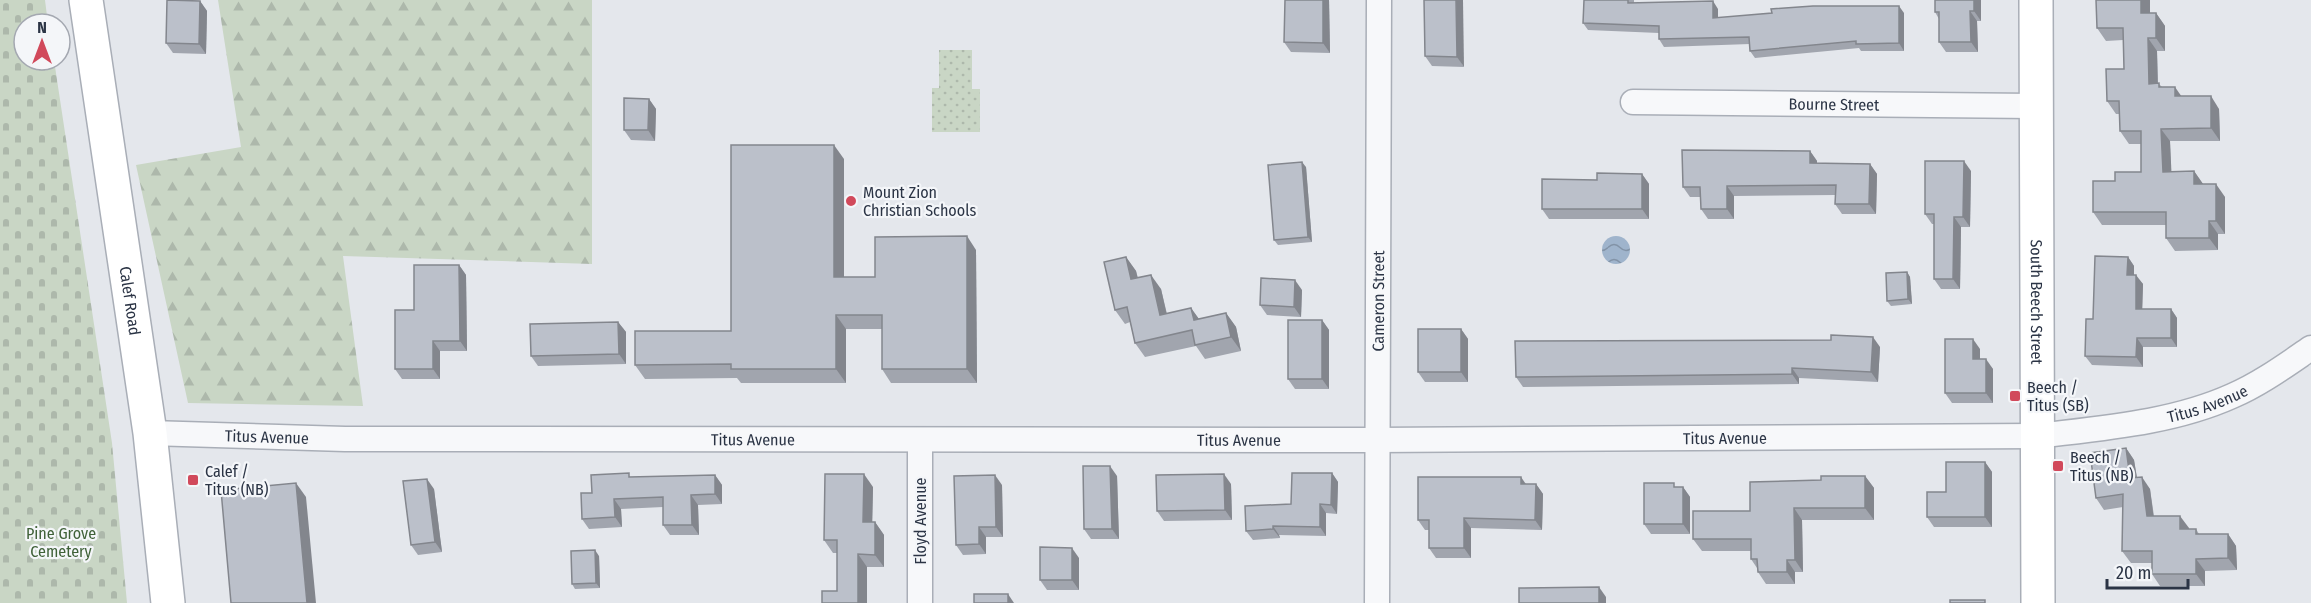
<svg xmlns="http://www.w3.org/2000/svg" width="2311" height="603" font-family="'Fira Sans Condensed',sans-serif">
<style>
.forest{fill:url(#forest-firs)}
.cemetery{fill:url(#cemetery-stones)}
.park{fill:url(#park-dots)}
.water{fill:url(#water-waves)}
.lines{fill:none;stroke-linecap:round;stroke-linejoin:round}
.street-casing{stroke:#a9aeb7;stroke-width:27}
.secondary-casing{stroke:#a9aeb7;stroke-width:36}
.street{stroke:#f7f8fa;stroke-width:24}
.secondary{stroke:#fff;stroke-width:33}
.wall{fill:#a1a5ae}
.shaded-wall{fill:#83868d}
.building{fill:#bbc0ca;stroke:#83868d;stroke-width:1.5}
.poi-dot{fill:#d1495b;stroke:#f4f6f9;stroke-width:2}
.labels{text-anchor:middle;stroke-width:4.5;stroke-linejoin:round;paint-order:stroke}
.street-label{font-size:16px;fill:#2b3445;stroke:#f4f6f9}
.poi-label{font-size:16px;fill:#2b3445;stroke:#f4f6f9;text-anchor:start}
.park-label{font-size:16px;fill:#3f6138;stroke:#f4f6f9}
</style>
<defs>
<pattern id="forest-firs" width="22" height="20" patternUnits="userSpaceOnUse" patternTransform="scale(1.5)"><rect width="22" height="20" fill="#c9d6c5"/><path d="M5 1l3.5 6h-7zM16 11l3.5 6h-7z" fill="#adb8ab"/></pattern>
<pattern id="cemetery-stones" width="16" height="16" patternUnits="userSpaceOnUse" patternTransform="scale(1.5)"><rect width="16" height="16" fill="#c9d6c5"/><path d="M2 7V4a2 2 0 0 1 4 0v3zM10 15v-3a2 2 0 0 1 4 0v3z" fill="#adb8ab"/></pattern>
<pattern id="park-dots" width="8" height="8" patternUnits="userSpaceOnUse" patternTransform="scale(1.5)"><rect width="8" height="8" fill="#c9d6c5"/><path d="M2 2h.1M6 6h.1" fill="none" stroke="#adb8ab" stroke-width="1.8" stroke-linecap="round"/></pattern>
<pattern id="water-waves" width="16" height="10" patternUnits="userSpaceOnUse" patternTransform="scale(1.5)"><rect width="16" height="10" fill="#9fb4cc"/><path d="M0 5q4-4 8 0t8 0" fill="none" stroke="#8293a7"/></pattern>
</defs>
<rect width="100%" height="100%" fill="#e4e7ec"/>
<!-- forest -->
<polygon class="forest" points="218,0 592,0 592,264 343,256 363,406 188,403 136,165 241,147"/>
<!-- cemetery -->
<polygon class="cemetery" points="0,0 45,0 48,24 24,24 24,60 54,60 112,443 127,603 0,603"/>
<!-- park -->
<polygon class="park" points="939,50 972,50 972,89 980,89 980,132 932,132 932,88 939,88"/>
<!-- water -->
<circle class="water" cx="1616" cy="250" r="14"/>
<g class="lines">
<!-- street casing -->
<g class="street-casing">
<g id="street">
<path id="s1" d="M1633 102 2035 106"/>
<path id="s2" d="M150 433 345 439H516L1377 440 2037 436C2102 428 2172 423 2232 396 2260 384 2286 365 2311 348"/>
<polyline points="920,603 920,440"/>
<path id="s3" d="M1377 603 1379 0"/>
</g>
</g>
<!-- secondary casing -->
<g class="secondary-casing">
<g id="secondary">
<path id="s4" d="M86 0 150 433 168 603"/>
<path id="s5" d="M2036 0 2038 603"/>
</g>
</g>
<!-- street -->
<use href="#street" class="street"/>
<!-- secondary -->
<use href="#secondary" class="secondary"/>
</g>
<!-- wall -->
<g class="wall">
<polygon points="1285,0 1329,0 1330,53 1291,52 1284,42"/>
<polygon points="1424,0 1464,67 1432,66 1425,56"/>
<polygon points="1584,0 1634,0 1634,3 1718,9 1718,18 1904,13 1904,51 1861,51 1859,48 1755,58 1750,51 1750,44 1664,47 1659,39 1659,33 1588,30 1583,23"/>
<polygon points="1981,0 1981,21 1977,21 1978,52 1946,52 1939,42 1939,19 1935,12"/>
<polygon points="2150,0 2150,13 2156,13 2165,26 2165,51 2157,51 2158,83 2162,87 2181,96 2219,109 2220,141 2170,141 2171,172 2194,171 2203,184 2225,197 2225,234 2218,234 2218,250 2175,251 2166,238 2166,225 2102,225 2093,212 2115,181 2141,172 2141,144 2129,144 2120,131 2120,114 2116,114 2107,101 2124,69 2123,40 2106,41 2097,28"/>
<polygon points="200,1 207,11 206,54 173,53 166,43"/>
<polygon points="649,99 656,109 655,141 631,140 624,130"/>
<polygon points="1810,151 1817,161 1817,163 1870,164 1877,174 1876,214 1842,214 1835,204 1835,195 1734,196 1734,219 1708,219 1701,209 1701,197 1690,197 1683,187"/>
<polygon points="844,159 844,277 875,277 976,250 977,383 891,383 882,369 882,329 846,329 846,383 741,383 737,378 645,379 635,365 731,331"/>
<polygon points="1306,167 1312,242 1278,245 1274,240"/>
<polygon points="1971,171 1970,227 1961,227 1960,289 1941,289 1934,279 1934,224 1932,224 1925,214"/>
<polygon points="1642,174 1649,184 1649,219 1549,219 1542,209 1597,180"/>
<polygon points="1126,257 1136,271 1138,278 1161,289 1167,314 1191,308 1199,319 1226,313 1236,327 1241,351 1205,359 1196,346 1145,357 1135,343 1130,322 1125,324 1115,310"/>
<polygon points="2128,257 2134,266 2134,275 2143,284 2142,309 2171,309 2177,318 2177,347 2143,347 2143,367 2092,365 2085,356 2093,319"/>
<polygon points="459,265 466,275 467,351 440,351 440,379 402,379 395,369 414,310"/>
<polygon points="1907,272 1910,277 1912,304 1891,306 1887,301"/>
<polygon points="1302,290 1301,317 1267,315 1260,305"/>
<polygon points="1322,320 1329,330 1329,389 1295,389 1288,379"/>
<polygon points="618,322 626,332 626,364 538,366 531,356"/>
<polygon points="1461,329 1468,339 1468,382 1425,382 1418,372"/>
<polygon points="1831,340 1880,347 1878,382 1799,378 1799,384 1523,387 1516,377"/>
<polygon points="1980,349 1980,359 1993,369 1993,403 1952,403 1945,393"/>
<polygon points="2126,448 2134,460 2137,478 2150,489 2154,516 2189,528 2189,529 2196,529 2199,534 2228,534 2236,546 2237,570 2205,571 2205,586 2160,586 2152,574 2152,563 2131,563 2122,551 2123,507 2104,510 2096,498"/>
<polygon points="1985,462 1992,472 1992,527 1934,527 1927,517 1946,492"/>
<polygon points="1332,473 1338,482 1337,514 1326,513 1326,536 1279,535 1280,538 1253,540 1246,531 1291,504"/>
<polygon points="715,475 722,485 722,504 698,505 699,535 670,535 663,525 663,507 621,509 622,527 589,529 582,519 592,493 632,477"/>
<polygon points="1117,476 1119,539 1091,539 1084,529"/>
<polygon points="1865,476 1874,488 1874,520 1802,520 1803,572 1795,572 1795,584 1766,584 1758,572 1757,568 1751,559 1751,551 1702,551 1693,539 1750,511 1821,480"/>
<polygon points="1231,484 1232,520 1164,521 1157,511"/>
<polygon points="1526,484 1536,484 1543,494 1542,530 1471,528 1471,558 1436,558 1429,548 1429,530 1425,530 1418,520"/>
<polygon points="1002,485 1003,537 986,537 986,554 963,555 956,545"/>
<polygon points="873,487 872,522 875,522 884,535 884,567 867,567 867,603 837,591 837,553 833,553 824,540"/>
<polygon points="1676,487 1683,487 1690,497 1690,534 1651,534 1644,524"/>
<polygon points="434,489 442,552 418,555 411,545"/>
<polygon points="599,556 600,588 575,589 572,584"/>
<polygon points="1079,558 1079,590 1047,590 1040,580"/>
</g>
<!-- shaded-wall -->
<g class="shaded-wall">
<polygon points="1323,0 1329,0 1330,53 1323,43"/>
<polygon points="1456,0 1463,0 1464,67 1457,57"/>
<polygon points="1974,0 1981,0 1981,21 1974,11"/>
<polygon points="2141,0 2150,0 2150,26 2141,13"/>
<polygon points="200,1 207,11 206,54 199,44"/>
<polygon points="1713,1 1718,9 1718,26 1713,18"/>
<polygon points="1899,6 1904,13 1904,51 1899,43"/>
<polygon points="1970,11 1977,21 1978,52 1971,42"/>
<polygon points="2156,13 2165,26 2165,51 2156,38"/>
<polygon points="2148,38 2157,51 2158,96 2149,84"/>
<polygon points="2175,87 2184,100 2175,96"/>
<polygon points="2211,96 2219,109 2220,141 2211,128"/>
<polygon points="649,99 656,109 655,141 648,130"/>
<polygon points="2161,129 2170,141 2172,184 2163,172"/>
<polygon points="834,145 844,159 844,291 834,277"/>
<polygon points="1810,151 1817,161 1817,173 1810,163"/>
<polygon points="1964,161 1971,171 1970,227 1963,217"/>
<polygon points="1302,162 1306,167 1312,242 1308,237"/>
<polygon points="1870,164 1877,174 1876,214 1869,204"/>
<polygon points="2194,171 2203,184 2194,184"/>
<polygon points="1642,174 1649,184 1649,219 1642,209"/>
<polygon points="2216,184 2225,197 2225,234 2216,221"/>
<polygon points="1727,186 1734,196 1734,219 1727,209"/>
<polygon points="1954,217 1961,227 1960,289 1953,279"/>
<polygon points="2209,221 2218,234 2218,250 2209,238"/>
<polygon points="967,236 976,250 977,383 967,369"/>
<polygon points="1126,257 1136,271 1141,293 1131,279"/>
<polygon points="2128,257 2134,266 2134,284 2127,275"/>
<polygon points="459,265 466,275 467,351 460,341"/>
<polygon points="1907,272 1910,277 1912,304 1908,299"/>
<polygon points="1151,275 1161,289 1170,329 1160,315"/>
<polygon points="2136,275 2143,284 2142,318 2136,309"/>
<polygon points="1295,280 1302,290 1301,317 1294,307"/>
<polygon points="1191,308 1201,322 1194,320"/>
<polygon points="2171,309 2177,318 2177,347 2171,338"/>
<polygon points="1226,313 1236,327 1241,351 1231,337"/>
<polygon points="836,315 846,329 846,383 836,369"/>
<polygon points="1322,320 1329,330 1329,389 1322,379"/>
<polygon points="618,322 626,332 626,364 619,354"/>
<polygon points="1461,329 1468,339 1468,382 1461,372"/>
<polygon points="1873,337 1880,347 1878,382 1871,372"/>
<polygon points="2137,338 2143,347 2143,367 2136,357"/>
<polygon points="1973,339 1980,349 1980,369 1973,359"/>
<polygon points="433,341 440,351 440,379 433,369"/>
<polygon points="1986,359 1993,369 1993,403 1986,393"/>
<polygon points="1792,368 1799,378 1799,384 1792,374"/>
<polygon points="2126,448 2134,460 2139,490 2130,478"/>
<polygon points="1985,462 1992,472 1992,527 1985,517"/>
<polygon points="1110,466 1117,476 1119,539 1112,529"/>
<polygon points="1332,473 1338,482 1337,514 1331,505"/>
<polygon points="864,474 873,487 872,535 863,522"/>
<polygon points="1224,474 1231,484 1232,520 1225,510"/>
<polygon points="715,475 722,485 722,504 715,494"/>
<polygon points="995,475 1002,485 1003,537 996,527"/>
<polygon points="1865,476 1874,488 1874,520 1865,508"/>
<polygon points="1521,477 1528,487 1521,484"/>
<polygon points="2142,477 2150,489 2155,528 2147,516"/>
<polygon points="427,479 434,489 442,552 435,542"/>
<polygon points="296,483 306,497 316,603 307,603"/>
<polygon points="1536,484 1543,494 1542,530 1535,520"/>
<polygon points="1683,487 1690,497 1690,534 1683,524"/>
<polygon points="691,495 698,505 699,535 692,525"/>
<polygon points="614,499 621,509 622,527 615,517"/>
<polygon points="1320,504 1326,513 1326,536 1320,527"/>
<polygon points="1794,508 1802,520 1803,572 1795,560"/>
<polygon points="2180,516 2189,528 2188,541 2180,529"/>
<polygon points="1464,518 1471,528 1471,558 1464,548"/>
<polygon points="875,522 884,535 884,567 875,555"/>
<polygon points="1273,526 1279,535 1280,538 1273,529"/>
<polygon points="979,527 986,537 986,554 979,544"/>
<polygon points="2228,534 2236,546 2237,570 2228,558"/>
<polygon points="1072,548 1079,558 1079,590 1072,580"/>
<polygon points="595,550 599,556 600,588 596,583"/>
<polygon points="858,554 867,567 867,603 858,603"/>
<polygon points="2196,559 2205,571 2205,586 2196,574"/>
<polygon points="1787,560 1795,572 1795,584 1787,572"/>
<polygon points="1599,587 1606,597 1606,603 1599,603"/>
<polygon points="1008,594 1014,603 1008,603"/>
</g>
<!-- building -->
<g class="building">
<polygon points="167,0 200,1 199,44 166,43"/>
<polygon points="1285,0 1323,0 1323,43 1284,42"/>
<polygon points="1424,0 1456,0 1457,57 1425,56"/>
<polygon points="1584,0 1628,0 1628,3 1713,1 1713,18 1772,13 1771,9 1813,6 1899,6 1899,43 1856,44 1856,41 1750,51 1749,37 1659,39 1659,26 1583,23"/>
<polygon points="1935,0 1974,0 1974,11 1970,11 1971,42 1939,42 1939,12 1935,12"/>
<polygon points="2096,0 2141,0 2141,13 2156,13 2156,38 2148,38 2149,84 2159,83 2159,87 2175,87 2175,96 2211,96 2211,128 2161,129 2163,172 2194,171 2194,184 2216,184 2216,221 2209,221 2209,238 2166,238 2166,212 2093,212 2093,181 2115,181 2115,172 2141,172 2141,131 2120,131 2119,101 2107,101 2106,69 2124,69 2123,28 2097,28"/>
<polygon points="624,98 649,99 648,130 624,130"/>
<polygon points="731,145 834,145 834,277 875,277 875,237 967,236 967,369 882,369 882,315 836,315 836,369 731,369 731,364 635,365 635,331 731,331"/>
<polygon points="1682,150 1810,151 1810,163 1870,164 1869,204 1835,204 1836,185 1727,186 1727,209 1701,209 1700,187 1683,187"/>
<polygon points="1925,161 1964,161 1963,217 1954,217 1953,279 1934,279 1934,214 1925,214"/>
<polygon points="1302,162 1308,237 1274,240 1268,165"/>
<polygon points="1597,173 1642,174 1642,209 1542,209 1542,179 1597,180"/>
<polygon points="2095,256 2128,257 2127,275 2136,275 2136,309 2171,309 2171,338 2137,338 2136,357 2085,356 2086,319 2093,319"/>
<polygon points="1126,257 1131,279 1151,275 1160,315 1191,308 1194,320 1226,313 1231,337 1195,345 1192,330 1135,343 1127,307 1115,310 1104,262"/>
<polygon points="414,265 459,265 460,341 433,341 433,369 395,369 395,310 414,310"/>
<polygon points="1907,272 1908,299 1887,301 1886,273"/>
<polygon points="1261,278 1295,280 1294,307 1260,305"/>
<rect x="1288" y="320" width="34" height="59"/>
<polygon points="618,322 619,354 531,356 530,324"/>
<rect x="1418" y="329" width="43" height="43"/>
<polygon points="1831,335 1873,337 1871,372 1792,368 1792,374 1516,377 1515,341 1831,340"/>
<polygon points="1945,339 1973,339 1973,359 1986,359 1986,393 1945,393"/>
<polygon points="2126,448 2130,478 2142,477 2147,516 2180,516 2180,529 2196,529 2196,534 2228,534 2228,558 2196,559 2196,574 2152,574 2152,551 2122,551 2123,494 2096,498 2090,453"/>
<polygon points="1946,462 1985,462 1985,517 1927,517 1927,492 1946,492"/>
<polygon points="1083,466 1110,466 1112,529 1084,529"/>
<polygon points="629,473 629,477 715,475 715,494 691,495 692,525 663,525 663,497 614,499 615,517 582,519 581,493 592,493 591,475"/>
<polygon points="1292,473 1332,473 1331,505 1320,504 1320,527 1273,526 1273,529 1246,531 1245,506 1291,504"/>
<polygon points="825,474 864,474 863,522 875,522 875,555 858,554 858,603 822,603 822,591 837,591 837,540 824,540"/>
<polygon points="1224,474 1225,510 1157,511 1156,475"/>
<polygon points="995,475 996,527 979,527 979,544 956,545 954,476"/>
<polygon points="1821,476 1865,476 1865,508 1794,508 1795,560 1787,560 1787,572 1758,572 1757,559 1751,559 1751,539 1693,539 1693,511 1750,511 1750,482 1821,480"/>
<polygon points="1418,477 1521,477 1521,484 1536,484 1535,520 1464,518 1464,548 1429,548 1429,520 1418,520"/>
<polygon points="427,479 435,542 411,545 403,481"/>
<polygon points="296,483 307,603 231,603 221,490"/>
<polygon points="1644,483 1674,483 1674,487 1683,487 1683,524 1644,524"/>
<polygon points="1040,547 1072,548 1072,580 1040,580"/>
<polygon points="595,550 596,583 572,584 571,551"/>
<polygon points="1599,587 1599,603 1519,603 1519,588"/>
<rect x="974" y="594" width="34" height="9"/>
<rect x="1950" y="600" width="35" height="3"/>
</g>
<!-- markers -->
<g class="poi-dot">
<circle cx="851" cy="201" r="6"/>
<rect x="2009" y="390" width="12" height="12" rx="3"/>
<rect x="2052" y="460" width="12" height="12" rx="3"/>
<rect x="187" y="474" width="12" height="12" rx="3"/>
</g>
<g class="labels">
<!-- street labels -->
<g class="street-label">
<text dy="6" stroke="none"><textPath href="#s1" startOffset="201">Bourne Street</textPath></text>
<text dy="6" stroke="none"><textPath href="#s4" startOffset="304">Calef Road</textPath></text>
<text dy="6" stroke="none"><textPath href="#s3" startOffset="302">Cameron Street</textPath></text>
<text dy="6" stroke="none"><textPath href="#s5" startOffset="302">South Beech Street</textPath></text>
<text dy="6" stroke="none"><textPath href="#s2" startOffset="2061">Titus Avenue</textPath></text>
<text dy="6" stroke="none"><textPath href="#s2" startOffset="117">Titus Avenue</textPath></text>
<text dy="6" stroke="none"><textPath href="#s2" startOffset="1575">Titus Avenue</textPath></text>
<text dy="6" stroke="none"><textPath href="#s2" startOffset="603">Titus Avenue</textPath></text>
<text dy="6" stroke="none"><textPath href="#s2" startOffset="1089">Titus Avenue</textPath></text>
<text transform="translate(920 521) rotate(-90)" y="6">Floyd Avenue</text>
</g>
<!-- poi labels -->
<g class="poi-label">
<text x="863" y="198">Mount Zion<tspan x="863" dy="18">Christian Schools</tspan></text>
<text x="2027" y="393">Beech /<tspan x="2027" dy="18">Titus (SB)</tspan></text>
<text x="2070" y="463">Beech /<tspan x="2070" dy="18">Titus (NB)</tspan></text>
<text x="205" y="477">Calef /<tspan x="205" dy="18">Titus (NB)</tspan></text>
</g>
<!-- park labels -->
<g class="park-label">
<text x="61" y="539">Pine Grove<tspan x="61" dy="18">Cemetery</tspan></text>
</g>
</g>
<!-- north arrow -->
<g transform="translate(42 42)"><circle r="28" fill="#f4f6f9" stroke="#a4a8b1" stroke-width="1.5"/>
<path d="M0-4.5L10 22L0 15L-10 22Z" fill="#d1495b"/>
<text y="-9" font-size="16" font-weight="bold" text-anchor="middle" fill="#2b3445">N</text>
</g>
<!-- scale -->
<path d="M2107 579v9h81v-9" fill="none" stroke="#2b3445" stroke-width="3"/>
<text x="2116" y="579" font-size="18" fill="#2b3445" stroke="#f4f6f9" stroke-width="4.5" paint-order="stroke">20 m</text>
</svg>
